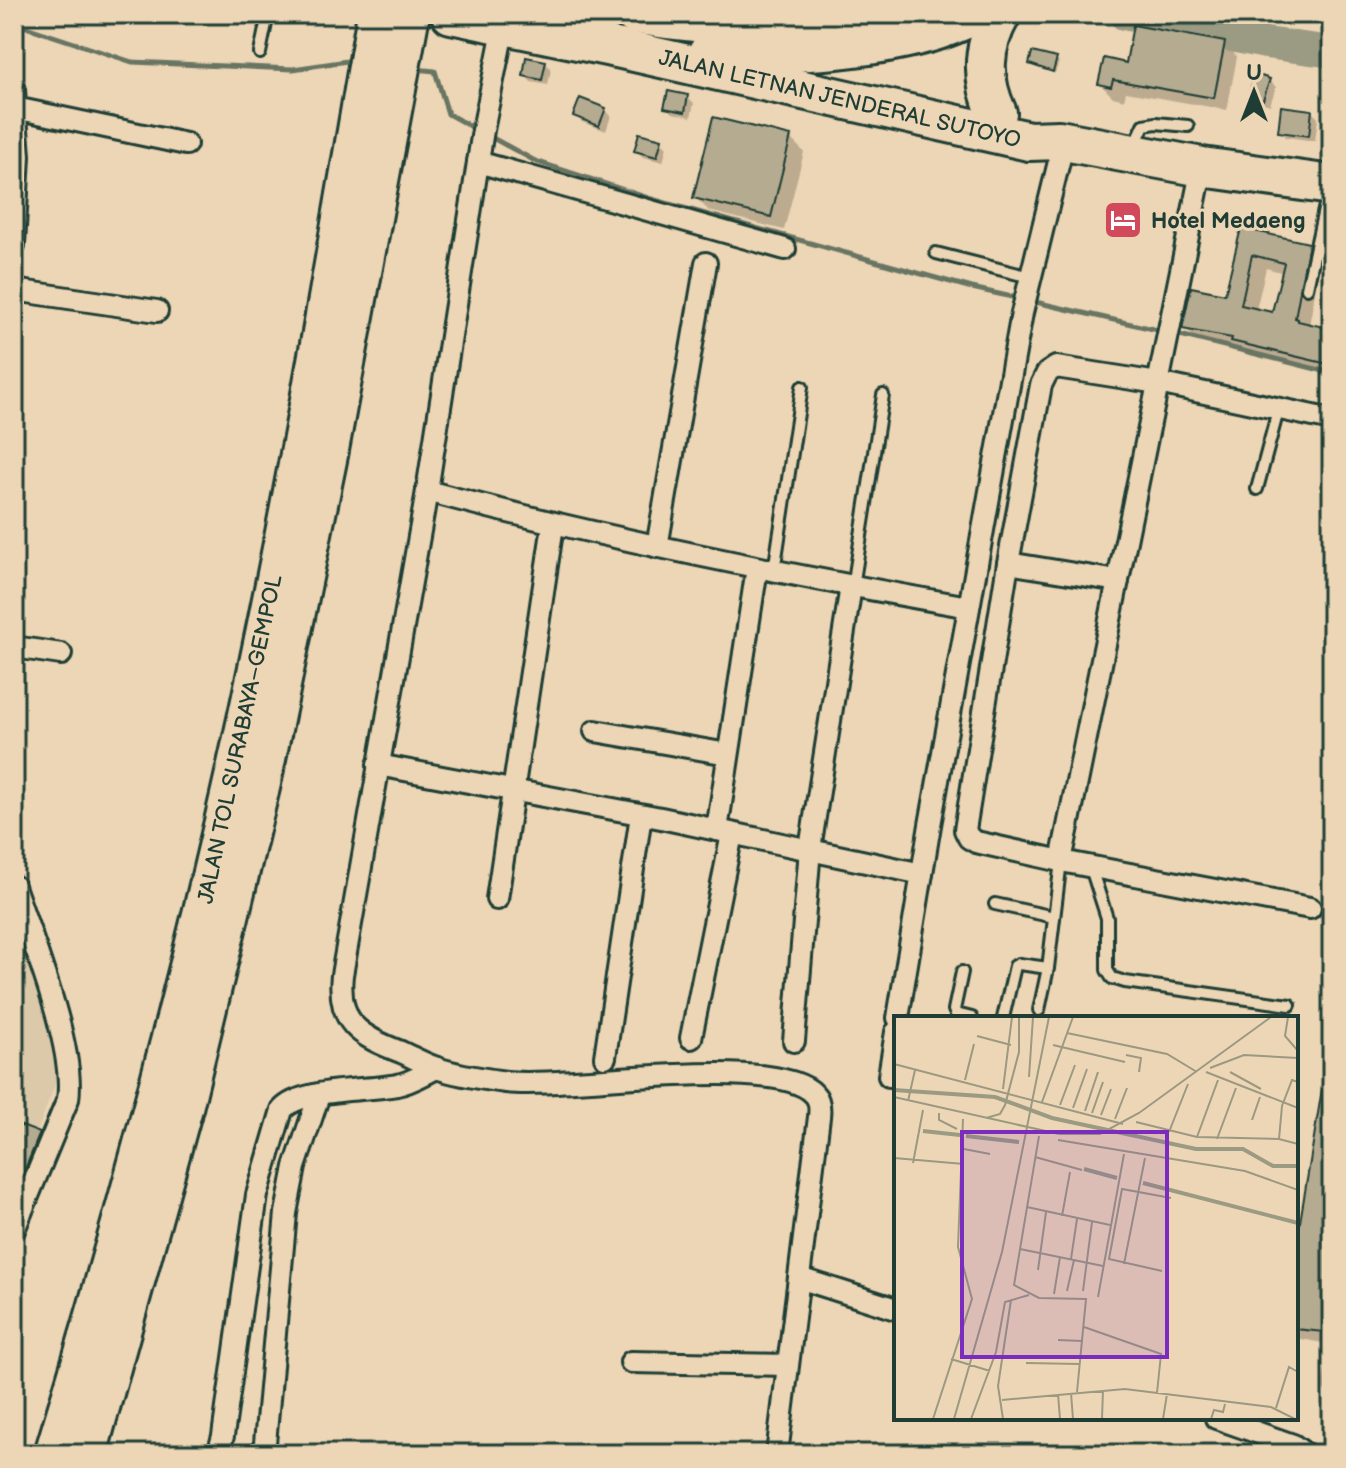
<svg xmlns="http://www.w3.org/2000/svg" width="1346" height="1468" font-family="'Balsamiq Sans',sans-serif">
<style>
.built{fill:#dcc9aa}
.shadow{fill:#0003;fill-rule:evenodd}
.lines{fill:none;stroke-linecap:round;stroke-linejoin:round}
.stream{stroke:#697563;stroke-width:5}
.river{stroke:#9b9a82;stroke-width:32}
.building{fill:#b4ab91;stroke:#1f3d34;stroke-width:2;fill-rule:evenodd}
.lane-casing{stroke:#1f3d34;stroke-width:16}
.street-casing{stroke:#1f3d34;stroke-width:26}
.highway-casing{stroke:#1f3d34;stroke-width:44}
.lane{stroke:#edd6b5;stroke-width:10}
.street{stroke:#edd6b5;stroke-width:20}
.highway{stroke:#edd6b5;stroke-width:38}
.labels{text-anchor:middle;stroke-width:6;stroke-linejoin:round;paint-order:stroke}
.street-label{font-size:22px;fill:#1f3d34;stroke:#edd6b5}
.poi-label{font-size:22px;font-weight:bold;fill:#1f3d34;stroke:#edd6b5;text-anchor:start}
.inset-river{fill:none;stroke:#9b9a82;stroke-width:4}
.inset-road{fill:none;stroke:#9b9981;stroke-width:2}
.view{fill:#7b2cbf;fill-opacity:0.15;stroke:#7b2cbf;stroke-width:4}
.inset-edge{fill:none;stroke:#1f3d34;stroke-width:4}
</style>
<rect width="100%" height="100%" fill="#edd6b5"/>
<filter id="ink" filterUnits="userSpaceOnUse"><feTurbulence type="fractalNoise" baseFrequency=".0125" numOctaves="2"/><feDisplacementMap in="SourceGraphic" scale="16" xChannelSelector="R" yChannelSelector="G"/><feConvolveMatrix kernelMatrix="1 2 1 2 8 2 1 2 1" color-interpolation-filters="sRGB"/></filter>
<g filter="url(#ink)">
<!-- built -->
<polygon class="built" points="14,913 60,1072 14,1192"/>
<!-- shadow -->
<g class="shadow">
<polygon points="1224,43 1237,57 1227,110 1126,92 1124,100 1113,97 1100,84 1127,65"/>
<polygon points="1056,60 1059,62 1055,73 1031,64"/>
<polygon points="545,62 551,69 548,85 531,82 525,75"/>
<polygon points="1269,80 1276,87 1270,105 1258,101 1251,95"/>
<polygon points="687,97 694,103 691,117 673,113 667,107"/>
<polygon points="605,109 611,116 606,131 582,122 575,116"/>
<polygon points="1312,112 1318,118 1315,141 1286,137 1280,131"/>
<polygon points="790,138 804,152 784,230 709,211 695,197"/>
<polygon points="661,141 667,147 663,162 643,157 637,151"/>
<path d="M1242 230 1308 245 1321 259 1309 326 1330 331 1332 322V374L1247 354 1244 351 1198 342 1185 328 1226 296ZM1266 268 1284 273 1273 315 1256 310Z"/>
<polygon points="1332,1042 1332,1398 1322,1388 1328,1344 1296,1338 1296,1258"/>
<polygon points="14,1126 38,1135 49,1145 14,1224"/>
</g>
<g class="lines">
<!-- stream -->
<g class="stream">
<polyline points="14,23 132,62 293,69 354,60"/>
<polyline points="415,69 435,71 448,114 477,130"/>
<polyline points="489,136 535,161 648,198 972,288 1021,299"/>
<polyline points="1031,301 1162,331"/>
<polyline points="1172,333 1332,373"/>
</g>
<!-- river -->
<polyline class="river" points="1124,14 1266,43 1332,52"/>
</g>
<!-- building -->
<g class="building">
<polygon points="1133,25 1225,42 1214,98 1113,80 1111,87 1098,84 1104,58 1126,63"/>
<polygon points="1032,52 1057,58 1053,72 1029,64"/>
<polygon points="526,57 546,61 542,80 523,76"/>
<polygon points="1255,74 1270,79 1263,100 1249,95"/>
<polygon points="668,91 688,95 685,112 664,108"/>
<polygon points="580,98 606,108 599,126 573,116"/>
<polygon points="1281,106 1312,110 1309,136 1278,132"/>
<polygon points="713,117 791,136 771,217 693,198"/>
<polygon points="639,133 662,139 657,157 634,151"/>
<path d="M1241 228 1309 243 1295 318 1298 319V321L1332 329V365L1231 341 1232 338 1182 329 1191 287 1225 294ZM1252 255 1284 263 1272 312 1241 305Z"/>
<polygon points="1324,1077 1332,1077 1332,1333 1296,1329 1296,1246"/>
<polygon points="14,1123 40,1133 14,1196"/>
</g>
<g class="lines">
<!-- lane casing -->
<g class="lane-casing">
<g id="lane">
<polyline points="260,53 268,14"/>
<polyline points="1135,145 1144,125 1156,123 1188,126"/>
<polyline points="936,253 1030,277"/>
<polyline points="1307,288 1328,191"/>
<polyline points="1257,489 1279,407"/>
<polyline points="774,571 802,387"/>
<polyline points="853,587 883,395"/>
<polyline points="1090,865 1107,918 1107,970 1112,978 1125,982 1290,1005"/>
<polyline points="995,904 1054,917"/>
<polyline points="962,972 954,1010 956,1014 972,1018"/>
<polyline points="1039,1010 1048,968 1061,861"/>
<polyline points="1003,1018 1015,966 1019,964 1048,968"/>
</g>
</g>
<!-- street casing -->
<g class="street-casing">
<g id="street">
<path d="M504 25 483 130 427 491 342 975C337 1023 359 1036 401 1052 412 1057 423 1063 434 1067 455 1075 484 1079 506 1082 567 1089 776 1053 814 1094 820 1100 820 1109 819 1117L777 1454"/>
<polyline points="14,90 19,156 14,245"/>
<polyline points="15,108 186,144"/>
<polyline points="478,162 785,249"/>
<polyline points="14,290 157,311"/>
<path d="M427 491C605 539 787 575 969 607"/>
<polyline points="657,547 706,263"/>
<polyline points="1008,563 1118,581"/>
<polyline points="14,647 61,654"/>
<polyline points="595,731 728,754"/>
<polyline points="378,765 661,818 922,874"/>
<polyline points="717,830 757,568"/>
<polyline points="1061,861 1202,167"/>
<path d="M14 886C31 938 76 1048 68 1099L14 1230"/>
<polyline points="497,899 553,525"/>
<polyline points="1310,908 1061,861 976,842 969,838 965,830 1008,563 1041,385 1047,373 1056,367 1158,383 1332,420"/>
<polyline points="898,1018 930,825 1022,313 1064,141"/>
<polyline points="691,1038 732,834"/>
<polyline points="794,1041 810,849 851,586"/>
<polyline points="605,1057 641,815"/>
<polyline points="889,1076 896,1032"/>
<polyline points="799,1278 896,1309"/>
<polyline points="631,1362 786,1365"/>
<polyline points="1216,1418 1293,1445 1305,1454"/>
<path d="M218 1454 223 1436 257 1195 282 1110C301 1088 367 1091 397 1085 410 1083 424 1074 437 1068"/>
<polyline points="264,1454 286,1213 295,1167 319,1095"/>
</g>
</g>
<!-- highway casing -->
<g class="highway-casing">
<g id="highway">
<polyline points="451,14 621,49 1029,141 1059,140 1202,167 1332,185"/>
<path d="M634 14C721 29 811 29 898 15"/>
<path d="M708 53C782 54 860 52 931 32 947 28 963 20 978 14"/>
<path d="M997 113C981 79 982 47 1001 14"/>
<path d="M54 1454C128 1210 194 964 248 715 298 483 337 248 377 14"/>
<polyline points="87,1454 183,1108 261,783 328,455 410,14"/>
</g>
</g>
<!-- lane -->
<use href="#lane" class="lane"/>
<!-- street -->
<use href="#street" class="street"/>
<!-- highway -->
<use href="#highway" class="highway"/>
</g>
</g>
<!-- icons -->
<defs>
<g id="hotel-square" transform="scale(2)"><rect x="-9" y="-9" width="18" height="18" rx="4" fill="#d1495b" stroke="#edd6b5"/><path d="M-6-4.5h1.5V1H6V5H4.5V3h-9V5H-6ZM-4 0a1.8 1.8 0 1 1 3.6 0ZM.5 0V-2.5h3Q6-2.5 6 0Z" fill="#fff"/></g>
</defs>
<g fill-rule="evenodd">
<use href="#hotel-square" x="1123" y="220"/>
</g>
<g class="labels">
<!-- street labels -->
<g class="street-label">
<text transform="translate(840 98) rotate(13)" y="8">JALAN LETNAN JENDERAL SUTOYO</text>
<text transform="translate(239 739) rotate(-78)" y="8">JALAN TOL SURABAYA–GEMPOL</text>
</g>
<!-- poi labels -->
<g class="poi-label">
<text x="1151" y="228">Hotel Medaeng</text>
</g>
</g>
<!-- overview -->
<g transform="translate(894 1016)">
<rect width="404" height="404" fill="#edd6b5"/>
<path class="inset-river" d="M0 74 101 81 158 102 302 133H349L379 150H404M29 115 66 119M72 120 125 126M190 153 223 162M249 167 404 207"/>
<path class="inset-road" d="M394 1 391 20 404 35M173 17 273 38 303 56M83 20 117 29M159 29 231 46M232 39 247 42 245 56M0 48 229 108M316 52 350 39 404 42M312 56 404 92M336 56 367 73M135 61 139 1M71 64 80 28M109 73 118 1M0 81 165 118H206L245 97 377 1M14 85 21 54M148 86 179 1M166 89 181 49M179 92 193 53M191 95 204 56M45 97V104L63 113M198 97 209 66M207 99 217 73M92 102 106 98 111 89 125 36V1M221 103 233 72M358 104 366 81M242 106 303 121 385 123 404 128M275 116 294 68M145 120 120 269 145 282 192 283 183 376M303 121 324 64M323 123 342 72M385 123 388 90 398 64 404 66M164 124 351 155 404 174M70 133 96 138M141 141 188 154M0 142 70 148M19 147 29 94M133 191 216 209M168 200 176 156M126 233 209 250M177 243 183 203M230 248 251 142M144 254 152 196M268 255 215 243 228 173 277 182M173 275 180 244M189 275 198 206M160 278 166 241M204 281 230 138M190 311 267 338 263 377M164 324 188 325M57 343 96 355M132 347 185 348M177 377 179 403M164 378 166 403M108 384 231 373 377 391 401 403M382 392 395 351 404 356M39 403 78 283 64 231 69 103M60 403 108 236 155 1M77 403 102 336 111 286 135 279M109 403 104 370 117 284M208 403 209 374M269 403 273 378M317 403 320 394 329 396 331 388"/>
<path class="view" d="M68 116H273V341H68Z"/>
<rect width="404" height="404" class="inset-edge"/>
</g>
<!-- margin -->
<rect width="1346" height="1468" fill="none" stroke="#edd6b5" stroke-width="48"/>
<rect x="24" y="24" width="1298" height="1420" fill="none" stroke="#1f3d34" stroke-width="3" filter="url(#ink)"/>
<!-- north arrow -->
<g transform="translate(1254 92)" stroke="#edd6b5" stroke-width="6" paint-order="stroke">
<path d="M0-6L14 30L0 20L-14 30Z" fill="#1f3d34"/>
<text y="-12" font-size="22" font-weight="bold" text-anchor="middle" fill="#1f3d34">U</text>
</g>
</svg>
